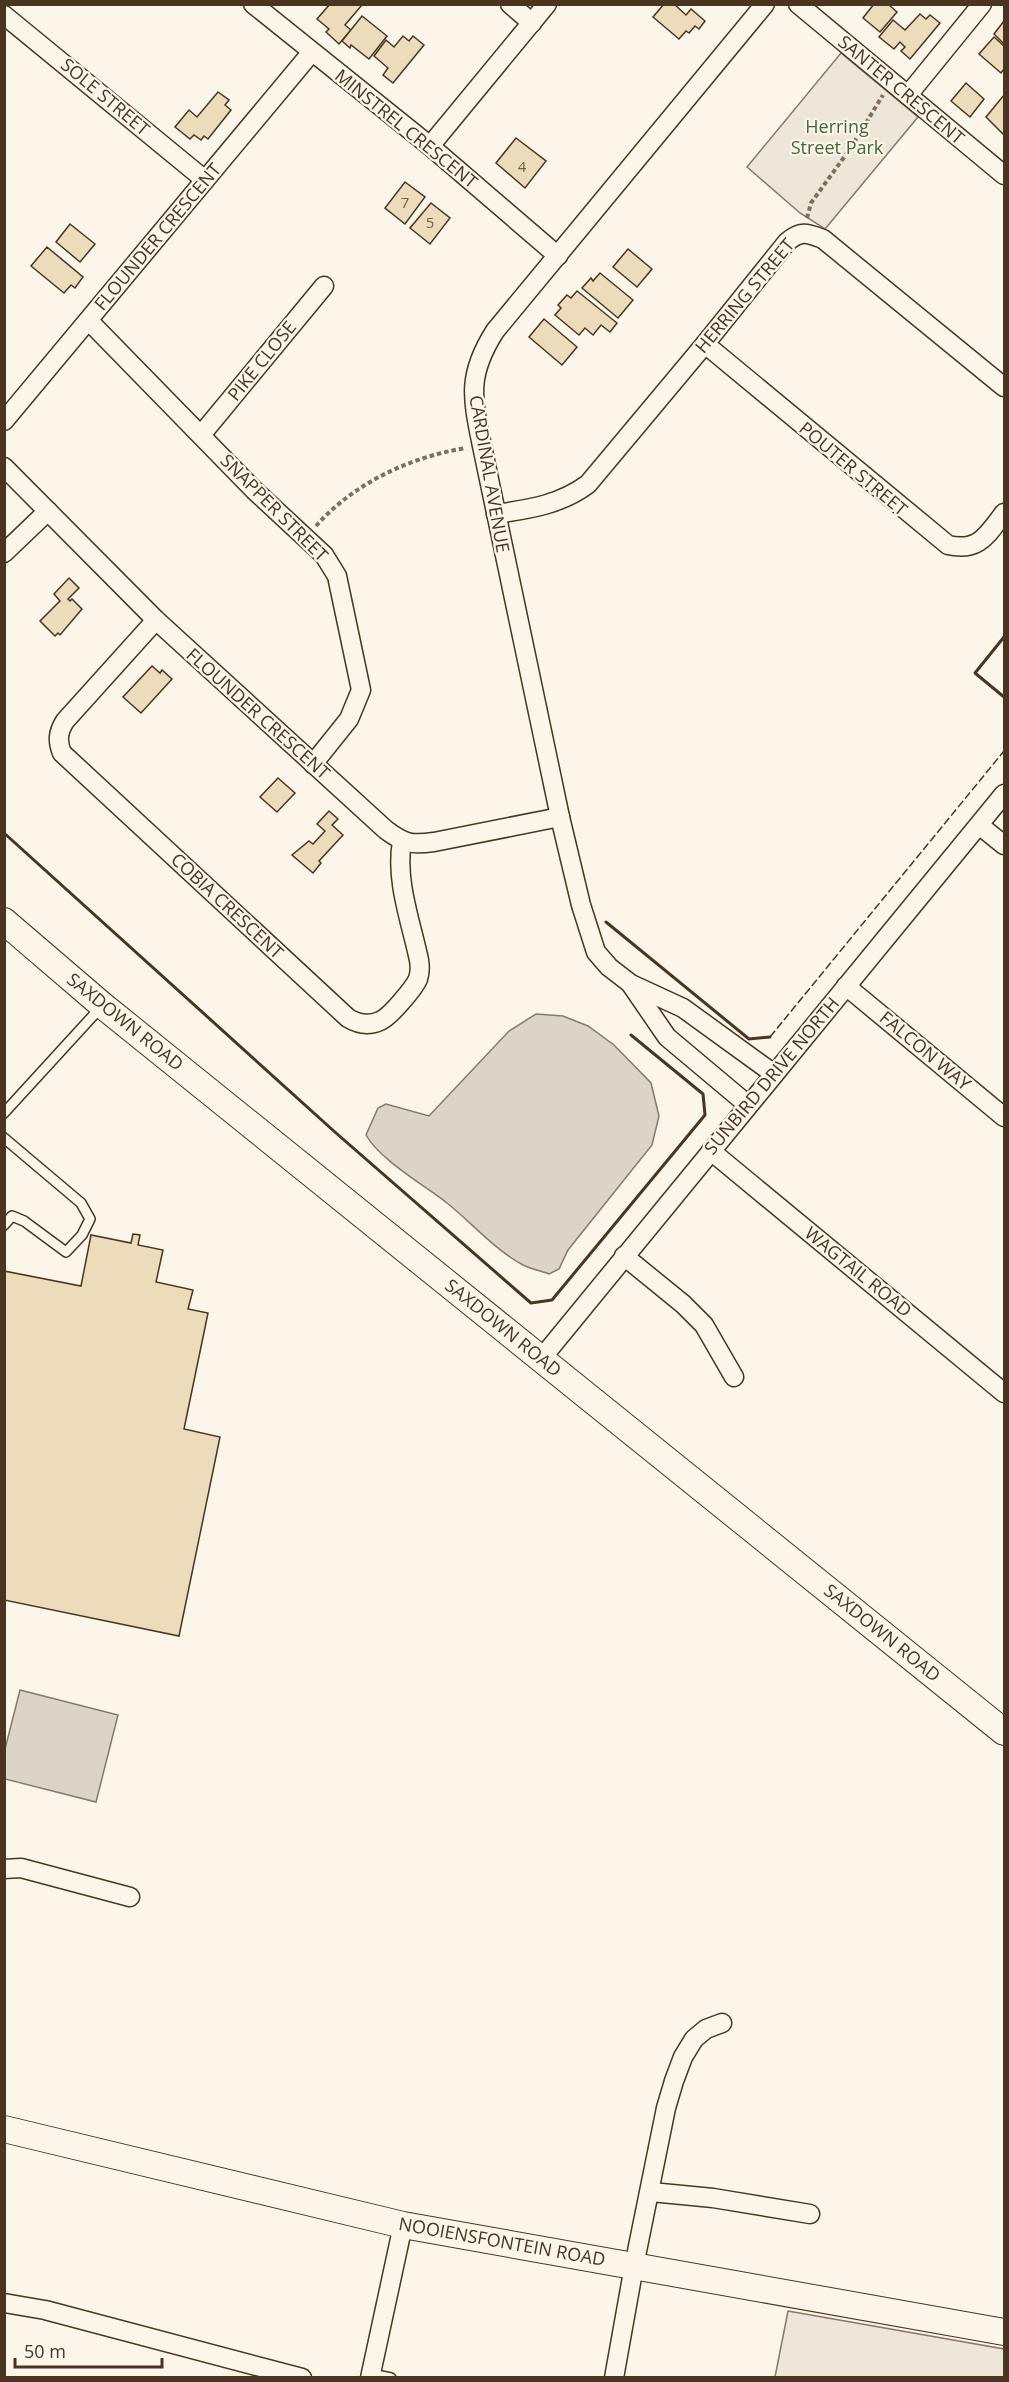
<svg xmlns="http://www.w3.org/2000/svg" width="1009" height="2382" font-family="'Open Sans',sans-serif">
<style>
.green{fill:#ede6d9;stroke:#887966;stroke-width:1.5}
.water{fill:#dcd4c6;stroke:#887966;stroke-width:1.5}
.building{fill:#ecdcbc;stroke:#4a3520;stroke-width:1.5}
.lines{fill:none;stroke-linecap:round;stroke-linejoin:round}
.lane-casing{stroke:#4a3520;stroke-width:12}
.street-casing{stroke:#4a3520;stroke-width:21}
.secondary-casing{stroke:#4a3520;stroke-width:28}
.path{stroke:#7f6f5c;stroke-width:4;stroke-dasharray:4.5 3;stroke-linecap:butt}
.lane{stroke:#fbf6e9;stroke-width:9}
.street{stroke:#fbf6e9;stroke-width:18}
.secondary{stroke:#fbf6e9;stroke-width:26}
.fence{stroke:#4a3520;stroke-width:1.5;stroke-dasharray:8 3;stroke-linecap:butt}
.wall{stroke:#4a3520;stroke-width:3}
.labels{text-anchor:middle;stroke-width:4.5;stroke-linejoin:round;paint-order:stroke}
.number-label{font-size:15px;fill:#725f47}
.street-label{font-size:18px;fill:#4a3520;stroke:#fbf6e9}
.park-label{font-size:18px;fill:#436837;stroke:#fbf6e9}
</style>
<rect width="100%" height="100%" fill="#fbf6e9"/>
<!-- green -->
<g class="green">
<polygon points="841,53 918,117 825,229 800,213 747,167"/>
<polygon points="788,2311 1004,2349 1004,2377 775,2377"/>
</g>
<!-- water -->
<g class="water">
<path d="M536 1014 563 1016 588 1026 614 1045 651 1083 659 1116 652 1145 568 1250 559 1269 549 1274C541 1271 531 1269 523 1265 495 1250 472 1223 447 1203 424 1185 380 1160 366 1135L378 1108 386 1104 429 1116 509 1031Z"/>
<polygon points="20,1690 118,1715 96,1802 5,1779 5,1749"/>
</g>
<!-- building -->
<g class="building">
<polygon points="330,4 362,5 345,25 351,30 339,44 326,32 329,29 317,19"/>
<polygon points="664,4 674,4 686,15 691,9 705,21 699,29 695,26 689,33 686,31 679,39 653,17"/>
<polygon points="874,4 888,4 897,12 880,32 863,18"/>
<polygon points="920,14 926,19 930,15 940,23 910,59 901,51 905,47 900,42 894,49 879,37 893,20 905,30"/>
<polygon points="362,16 387,36 369,59 351,45 350,48 342,41"/>
<polygon points="1004,21 1004,44 994,34"/>
<polygon points="403,36 409,41 413,36 424,45 393,83 383,75 388,68 374,56 386,40 394,47"/>
<polygon points="994,37 1004,46 1004,69 1001,73 979,54"/>
<polygon points="966,83 984,99 970,117 951,101"/>
<polygon points="218,92 229,100 225,105 231,110 208,139 204,136 201,140 194,135 190,139 175,127 189,110 197,117"/>
<polygon points="1004,95 1004,132 1003,134 986,117"/>
<polygon points="516,138 546,161 525,188 496,163"/>
<polygon points="405,182 425,197 405,224 385,208"/>
<polygon points="431,203 450,218 430,244 410,228"/>
<polygon points="70,224 95,244 80,262 56,242"/>
<polygon points="47,247 83,277 75,288 71,285 64,293 31,266"/>
<polygon points="628,249 652,269 637,287 613,267"/>
<polygon points="600,273 633,300 618,318 582,288 591,278 593,281"/>
<polygon points="577,291 617,323 610,332 601,325 593,335 585,328 579,335 555,315 561,308 558,305 567,295 571,298"/>
<polygon points="544,319 577,347 562,365 529,337"/>
<polygon points="69,578 79,588 68,599 70,601 72,599 82,609 60,635 58,633 55,636 40,621 60,601 54,594"/>
<polygon points="152,666 160,673 162,670 172,679 141,713 123,697"/>
<polygon points="278,778 295,793 277,812 260,797"/>
<polygon points="329,811 338,819 332,825 343,835 319,861 321,863 313,873 292,855 309,841 313,844 325,831 317,824"/>
<polygon points="133,1234 140,1235 138,1245 163,1250 156,1282 193,1290 188,1309 208,1313 184,1429 220,1437 179,1636 4,1600 4,1271 81,1286 91,1235 131,1243"/>
</g>
<g class="lines">
<!-- lane casing -->
<g class="lane-casing">
<g id="lane">
<polyline points="4,1113 101,1007"/>
<polyline points="4,1138 81,1203 90,1219 82,1235 66,1252 24,1221 12,1216 4,1225"/>
<polyline points="371,2374 391,2378"/>
</g>
</g>
<!-- street casing -->
<g class="street-casing">
<g id="street">
<polyline points="253,4 430,146 558,256"/>
<polyline points="510,4 532,23"/>
<path d="M765 4 495 331C467 375 472 397 482 446L560 817 581 905 596 952 609 967 631 984 683 1008 774 1074"/>
<polyline points="798,4 1004,175"/>
<polyline points="4,15 205,180"/>
<polyline points="908,95 982,4"/>
<polyline points="430,146 547,4"/>
<polyline points="89,321 254,490 324,555 337,576 361,690 349,719 313,764"/>
<path d="M705 344 948 545C979 552 987 535 1004 513"/>
<polyline points="4,421 311,53"/>
<polyline points="201,435 324,286"/>
<path d="M4 467 156 620 386 830C405 844 411 845 434 842L560 817"/>
<path d="M496 514C529 509 560 505 588 484L705 344 787 242C801 230 807 233 823 239L1004 387"/>
<polyline points="4,553 48,511"/>
<path d="M156 620 65 721C58 732 57 741 62 753L348 1018C358 1024 369 1026 380 1021 390 1017 414 988 418 979 420 973 420 966 419 960 411 922 395 880 402 842"/>
<polyline points="979,825 1004,845"/>
<polyline points="632,986 667,1037 748,1105"/>
<polyline points="846,986 1004,1117"/>
<polyline points="711,1151 1004,1393"/>
<polyline points="624,1256 683,1304 704,1325 734,1377"/>
<polyline points="541,1359 1004,794"/>
<polyline points="4,1869 21,1868 130,1897"/>
<polyline points="651,2192 713,2198 810,2214"/>
<polyline points="4,2303 45,2310 302,2378"/>
<polyline points="370,2378 403,2225"/>
<polyline points="614,2378 634,2266 666,2108 674,2081 683,2057 694,2039 706,2029 722,2023"/>
</g>
</g>
<!-- secondary casing -->
<g class="secondary-casing">
<g id="secondary">
<polyline points="4,921 102,1005 1004,1732"/>
<polyline points="4,2129 403,2225 1004,2332"/>
</g>
</g>
<!-- path -->
<g class="path">
<polyline points="807,218 811,203 850,149 883,95"/>
<path d="M316 526C354 483 410 457 466 448"/>
</g>
<!-- lane -->
<use href="#lane" class="lane"/>
<!-- street -->
<use href="#street" class="street"/>
<!-- secondary -->
<use href="#secondary" class="secondary"/>
<!-- fence -->
<polyline class="fence" points="770,1037 1004,751"/>
<!-- wall -->
<g class="wall">
<polyline points="1004,637 975,673 1004,697"/>
<polyline points="4,833 336,1133 531,1303 552,1300 705,1115 703,1094 631,1035"/>
<polyline points="606,922 749,1039 770,1037"/>
</g>
</g>
<g class="labels">
<!-- number labels -->
<g class="number-label">
<text x="522" y="172">4</text>
<text x="405" y="208">7</text>
<text x="430" y="228">5</text>
</g>
<!-- street labels -->
<g class="street-label">
<text transform="translate(901 90) rotate(40)" y="6">SANTER CRESCENT</text>
<text transform="translate(105 97) rotate(40)" y="6">SOLE STREET</text>
<text transform="translate(406 129) rotate(39)" y="6">MINSTREL CRESCENT</text>
<text transform="translate(158 237) rotate(-50)" y="6">FLOUNDER CRESCENT</text>
<text transform="translate(745 296) rotate(-50)" y="6">HERRING STREET</text>
<text transform="translate(262 361) rotate(-51)" y="6">PIKE CLOSE</text>
<text transform="translate(853 469) rotate(40)" y="6">POUTER STREET</text>
<text transform="translate(489 474) rotate(80)" y="6">CARDINAL AVENUE</text>
<text transform="translate(274 508) rotate(45)" y="6">SNAPPER STREET</text>
<text transform="translate(258 714) rotate(42)" y="6">FLOUNDER CRESCENT</text>
<text transform="translate(227 906) rotate(43)" y="6">COBIA CRESCENT</text>
<text transform="translate(125 1022) rotate(39)" y="6">SAXDOWN ROAD</text>
<text transform="translate(925 1051) rotate(40)" y="6">FALCON WAY</text>
<text transform="translate(772 1076) rotate(-50)" y="6">SUNBIRD DRIVE NORTH</text>
<text transform="translate(858 1272) rotate(39)" y="6">WAGTAIL ROAD</text>
<text transform="translate(503 1328) rotate(39)" y="6">SAXDOWN ROAD</text>
<text transform="translate(882 1633) rotate(39)" y="6">SAXDOWN ROAD</text>
<text transform="translate(502 2242) rotate(10)" y="6">NOOIENSFONTEIN ROAD</text>
</g>
<!-- park labels -->
<g class="park-label">
<text x="837" y="133">Herring<tspan x="837" dy="21">Street Park</tspan></text>
</g>
</g>
<!-- border -->
<rect width="1009" height="2382" fill="none" stroke="#4a3520" stroke-width="12"/>
<!-- scale -->
<path d="M15 2358v9h147v-9" fill="none" stroke="#4a3520" stroke-width="3"/>
<text x="24" y="2358" font-size="18" fill="#4a3520" stroke="#fbf6e9" stroke-width="4.5" paint-order="stroke">50 m</text>
</svg>
